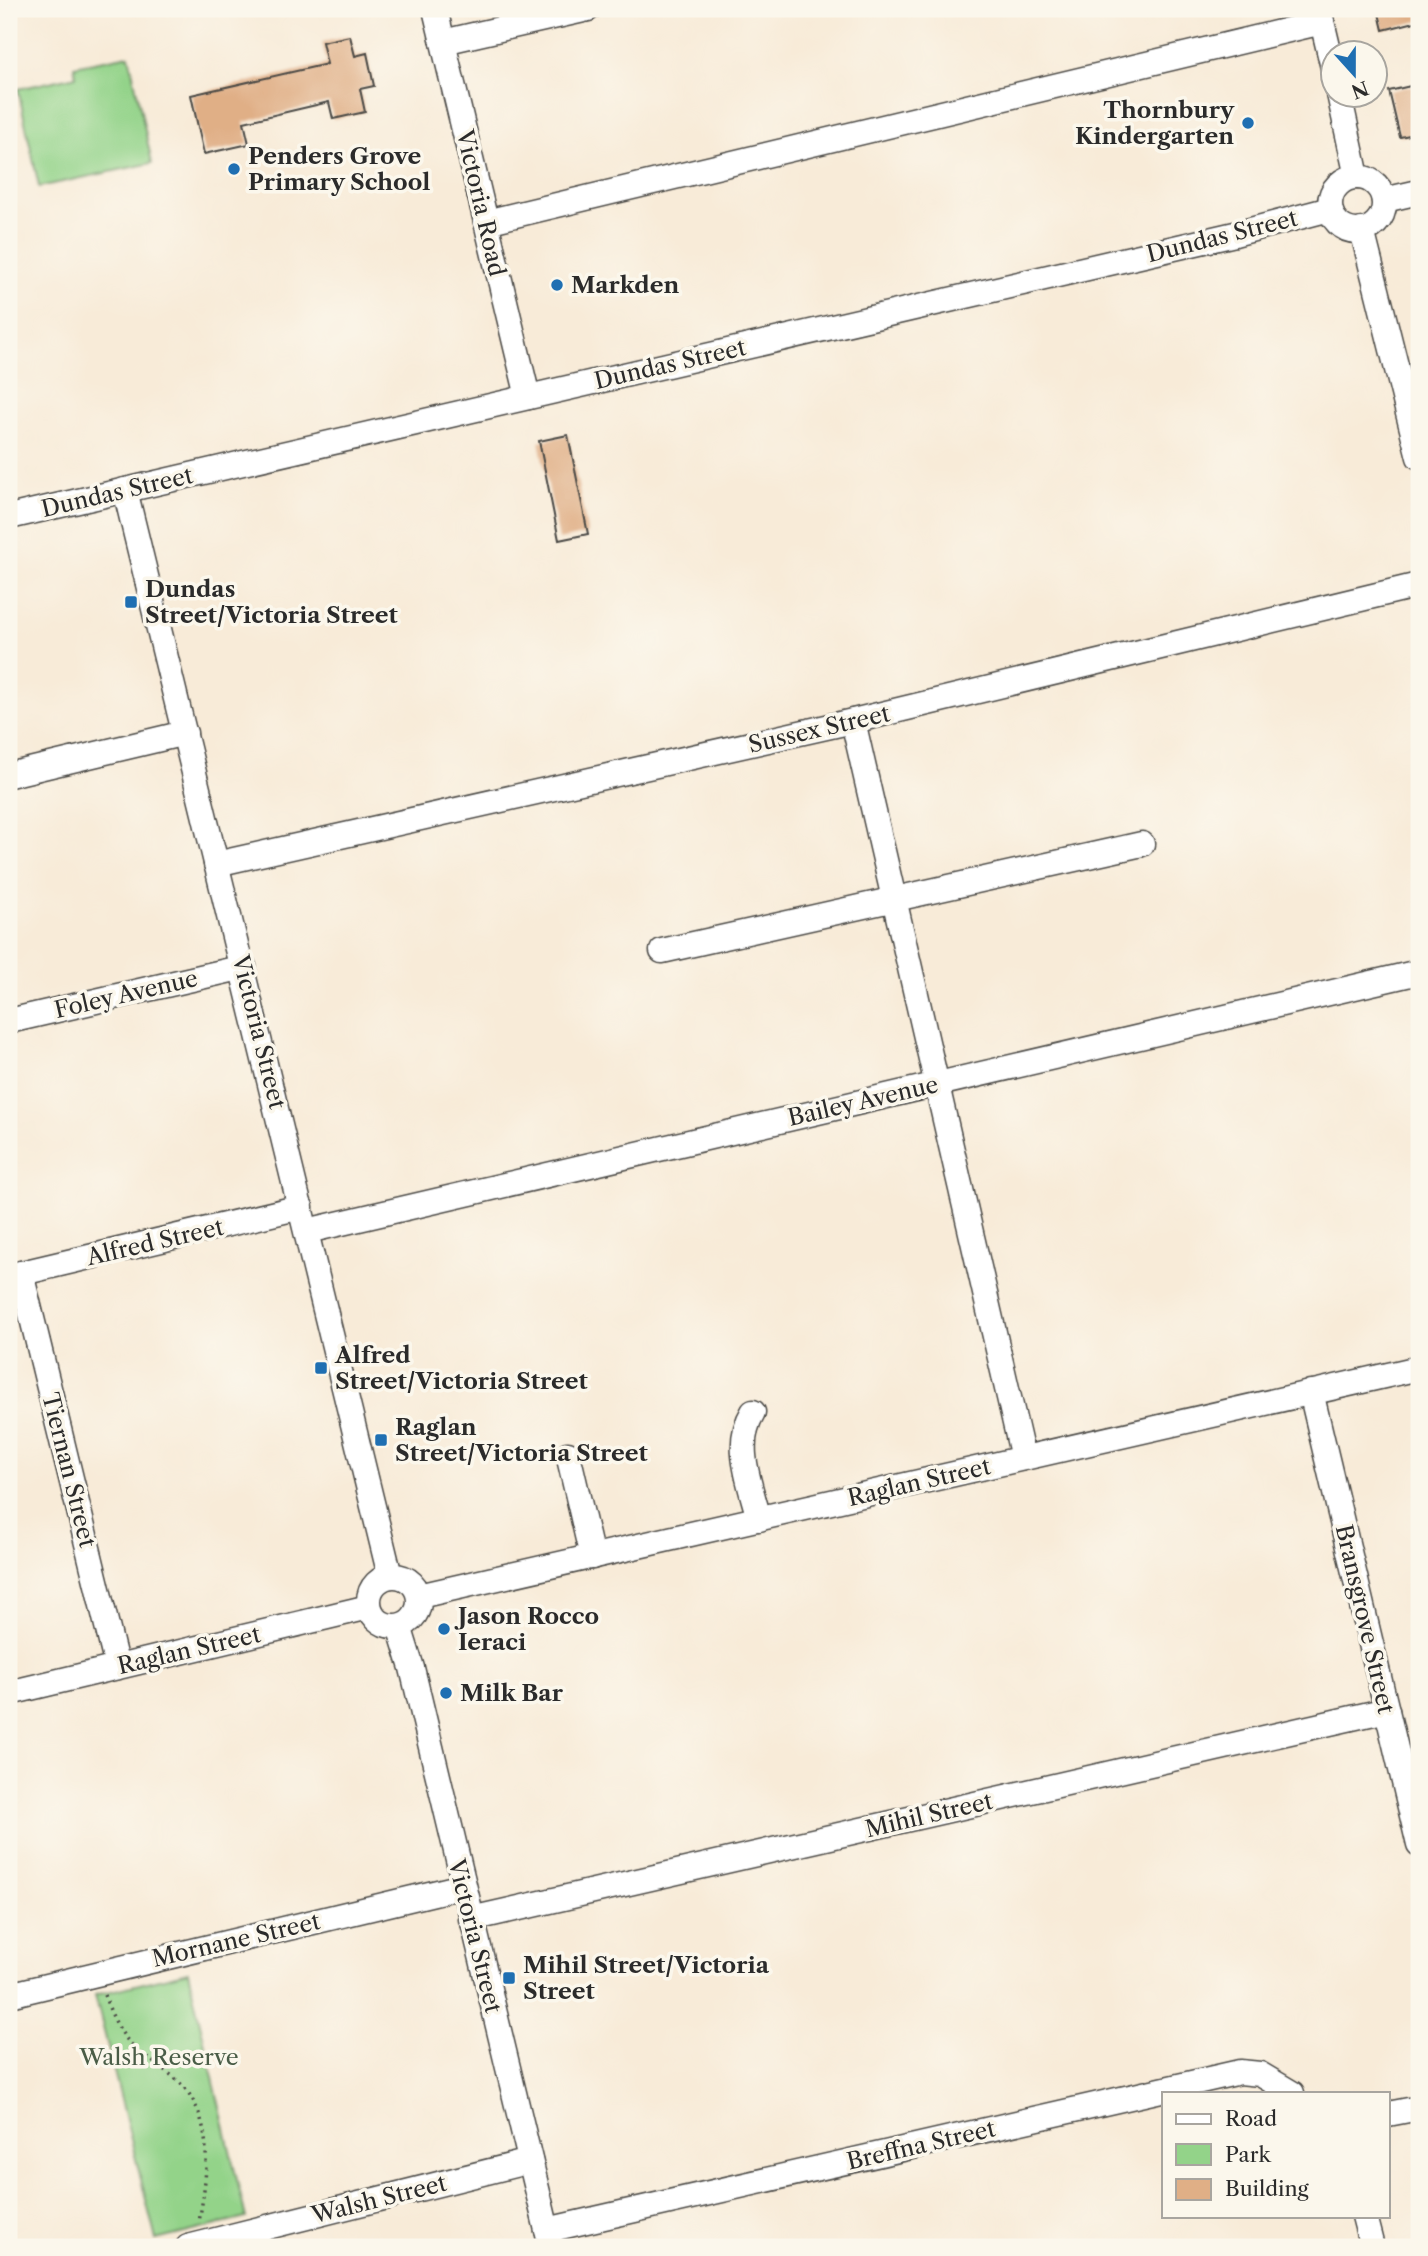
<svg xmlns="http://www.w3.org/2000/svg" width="1428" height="2256" font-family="'Libre Caslon Text',serif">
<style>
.green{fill:#93d389;stroke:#5f7f5a;stroke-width:2}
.building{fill:#e0af86}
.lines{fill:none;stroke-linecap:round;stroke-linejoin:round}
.minor-casing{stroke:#4a4845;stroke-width:27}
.path{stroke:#4a4845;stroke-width:3.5;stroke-dasharray:2 5;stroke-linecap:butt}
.minor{stroke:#fff;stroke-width:24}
.poi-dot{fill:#1f6fb2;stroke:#fbf7ec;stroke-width:2.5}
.labels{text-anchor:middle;stroke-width:7;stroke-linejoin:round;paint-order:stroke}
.poi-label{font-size:23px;font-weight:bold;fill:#2b2b2b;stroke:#fbf7ec;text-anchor:start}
.street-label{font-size:23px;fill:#2b2b2b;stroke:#fbf7ec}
.park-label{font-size:23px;fill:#4a5d47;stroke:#fbf7ec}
</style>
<rect width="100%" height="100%" fill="#fbf7ec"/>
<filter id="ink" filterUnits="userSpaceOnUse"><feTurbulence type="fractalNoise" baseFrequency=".0143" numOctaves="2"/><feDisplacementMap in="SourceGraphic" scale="14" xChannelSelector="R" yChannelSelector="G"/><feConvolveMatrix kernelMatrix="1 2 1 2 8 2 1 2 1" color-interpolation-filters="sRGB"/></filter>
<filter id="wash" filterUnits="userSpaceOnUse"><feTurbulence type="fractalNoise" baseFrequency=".00686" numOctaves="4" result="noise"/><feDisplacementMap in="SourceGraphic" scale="28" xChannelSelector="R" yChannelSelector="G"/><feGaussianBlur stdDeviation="1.57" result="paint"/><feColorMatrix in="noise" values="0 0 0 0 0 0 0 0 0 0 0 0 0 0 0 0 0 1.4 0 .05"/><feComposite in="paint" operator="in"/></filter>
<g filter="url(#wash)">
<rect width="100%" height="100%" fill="#f8ebd8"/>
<!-- green -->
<g class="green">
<polygon points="129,55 152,163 39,187 18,89 76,76 74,66"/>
<polygon points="188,1972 246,2218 156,2240 95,1995"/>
</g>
<g id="blocks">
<!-- building -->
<g class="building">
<polygon points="1378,9 1419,9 1419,21 1383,30"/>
<polygon points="350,36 355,56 367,53 374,86 360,89 365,112 333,119 329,102 244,122 249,144 204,154 191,95 327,64 322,42"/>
<polygon points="1419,84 1419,133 1400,137 1389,91"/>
<polygon points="568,435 588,534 559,540 539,441"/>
</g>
</g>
</g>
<g filter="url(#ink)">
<use href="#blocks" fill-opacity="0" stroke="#4a4845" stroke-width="2"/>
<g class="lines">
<!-- minor casing -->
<g class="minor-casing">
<g id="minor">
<polyline points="435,9 528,397"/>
<polyline points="1319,9 1334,72"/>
<polyline points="443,42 588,9"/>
<polyline points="1339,94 1357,177"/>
<circle cx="1357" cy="204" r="27"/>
<polyline points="1384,200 1419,192"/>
<polyline points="486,222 1322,22"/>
<polyline points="1362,230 1419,457"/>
<polyline points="125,490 390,1576"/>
<polyline points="9,517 1235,234 1330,209"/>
<polyline points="853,721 1023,1458"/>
<polyline points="9,775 185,733"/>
<polyline points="216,864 853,721 1419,585"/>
<polyline points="662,951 1142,844"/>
<polyline points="9,1021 244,967"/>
<polyline points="307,1231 1419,972"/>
<polyline points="21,1273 117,1667"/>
<polyline points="9,1276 301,1207"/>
<polyline points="1311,1392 1419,1845"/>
<path d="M753 1412C733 1445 750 1483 759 1519"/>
<polyline points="568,1454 592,1557"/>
<circle cx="394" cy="1601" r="25"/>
<polyline points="419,1596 1419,1368"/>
<polyline points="399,1626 412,1668 551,2247"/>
<polyline points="9,1693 369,1607"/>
<polyline points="471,1919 1387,1710"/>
<polyline points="9,1995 463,1886"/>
<polyline points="1388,2114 1419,2108"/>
<polyline points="1364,2216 1372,2247"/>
<polyline points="547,2230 1240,2072 1260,2074 1292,2093"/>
<polyline points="188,2247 530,2161"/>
</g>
</g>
<!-- path -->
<path class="path" d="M104 1995C111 2013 119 2033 133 2046 150 2062 174 2073 187 2091 215 2129 206 2180 199 2222"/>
<!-- minor -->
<use href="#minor" class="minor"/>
</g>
</g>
<!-- markers -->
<g class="poi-dot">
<circle cx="1248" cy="123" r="7"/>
<circle cx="234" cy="169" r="7"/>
<circle cx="557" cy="285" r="7"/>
<rect x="124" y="595" width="14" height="14" rx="3.5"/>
<rect x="314" y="1361" width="14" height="14" rx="3.5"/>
<rect x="374" y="1433" width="14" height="14" rx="3.5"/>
<circle cx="444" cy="1629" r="7"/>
<circle cx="446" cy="1693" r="7"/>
<rect x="502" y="1971" width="14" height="14" rx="3.5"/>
</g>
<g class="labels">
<!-- poi labels -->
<g class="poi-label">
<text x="1234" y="118" text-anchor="end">Thornbury<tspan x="1234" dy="26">Kindergarten</tspan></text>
<text x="248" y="164">Penders Grove<tspan x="248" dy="26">Primary School</tspan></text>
<text x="571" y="293">Markden</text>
<text x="145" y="597">Dundas<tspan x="145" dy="26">Street/Victoria Street</tspan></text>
<text x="335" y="1363">Alfred<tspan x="335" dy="26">Street/Victoria Street</tspan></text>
<text x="395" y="1435">Raglan<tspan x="395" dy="26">Street/Victoria Street</tspan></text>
<text x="458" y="1624">Jason Rocco<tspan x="458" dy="26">Ieraci</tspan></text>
<text x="460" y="1701">Milk Bar</text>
<text x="523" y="1973">Mihil Street/Victoria<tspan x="523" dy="26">Street</tspan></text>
</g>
<!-- street labels -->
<g class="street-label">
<text transform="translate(481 203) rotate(77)" y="8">Victoria Road</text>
<text transform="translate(1222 236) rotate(-14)" y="8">Dundas Street</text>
<text transform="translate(670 364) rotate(-13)" y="8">Dundas Street</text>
<text transform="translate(117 492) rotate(-13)" y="8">Dundas Street</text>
<text transform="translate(819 729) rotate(-13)" y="8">Sussex Street</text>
<text transform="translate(126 994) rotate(-13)" y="8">Foley Avenue</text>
<text transform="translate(259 1032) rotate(76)" y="8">Victoria Street</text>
<text transform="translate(863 1101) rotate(-13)" y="8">Bailey Avenue</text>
<text transform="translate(155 1242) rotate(-13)" y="8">Alfred Street</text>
<text transform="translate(69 1470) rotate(76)" y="8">Tiernan Street</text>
<text transform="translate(919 1482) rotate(-13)" y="8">Raglan Street</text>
<text transform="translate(1365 1619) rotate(77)" y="8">Bransgrove Street</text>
<text transform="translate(189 1650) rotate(-13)" y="8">Raglan Street</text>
<text transform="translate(929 1815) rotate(-13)" y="8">Mihil Street</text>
<text transform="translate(475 1936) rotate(76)" y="8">Victoria Street</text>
<text transform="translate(236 1940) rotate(-13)" y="8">Mornane Street</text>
<text transform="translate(921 2145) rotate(-13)" y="8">Breffna Street</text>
<text transform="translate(379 2199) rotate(-14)" y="8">Walsh Street</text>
</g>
<!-- park labels -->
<g class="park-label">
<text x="159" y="2065">Walsh Reserve</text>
</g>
</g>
<!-- margin -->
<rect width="1428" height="2256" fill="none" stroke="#fbf7ec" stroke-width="35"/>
<!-- legend -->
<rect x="1162" y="2092" width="228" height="126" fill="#fbf7ec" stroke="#a8a59f" stroke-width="2"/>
<rect x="1176" y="2114" width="35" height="10" fill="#ffffff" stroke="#a8a59f" stroke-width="2"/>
<text x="1225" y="2126" font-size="21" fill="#2b2b2b">Road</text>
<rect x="1176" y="2144" width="35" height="21" fill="#93d389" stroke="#a8a59f" stroke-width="2"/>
<text x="1225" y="2162" font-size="21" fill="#2b2b2b">Park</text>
<rect x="1176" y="2179" width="35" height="21" fill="#e0af86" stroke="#a8a59f" stroke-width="2"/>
<text x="1225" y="2196" font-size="21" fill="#2b2b2b">Building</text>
<!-- north arrow -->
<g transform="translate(1354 74) rotate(159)"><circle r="33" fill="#fbf7ec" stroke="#a8a59f" stroke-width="2"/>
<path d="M0-5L12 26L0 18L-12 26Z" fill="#1f6fb2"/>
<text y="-10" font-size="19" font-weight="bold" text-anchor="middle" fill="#2b2b2b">N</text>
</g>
</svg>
